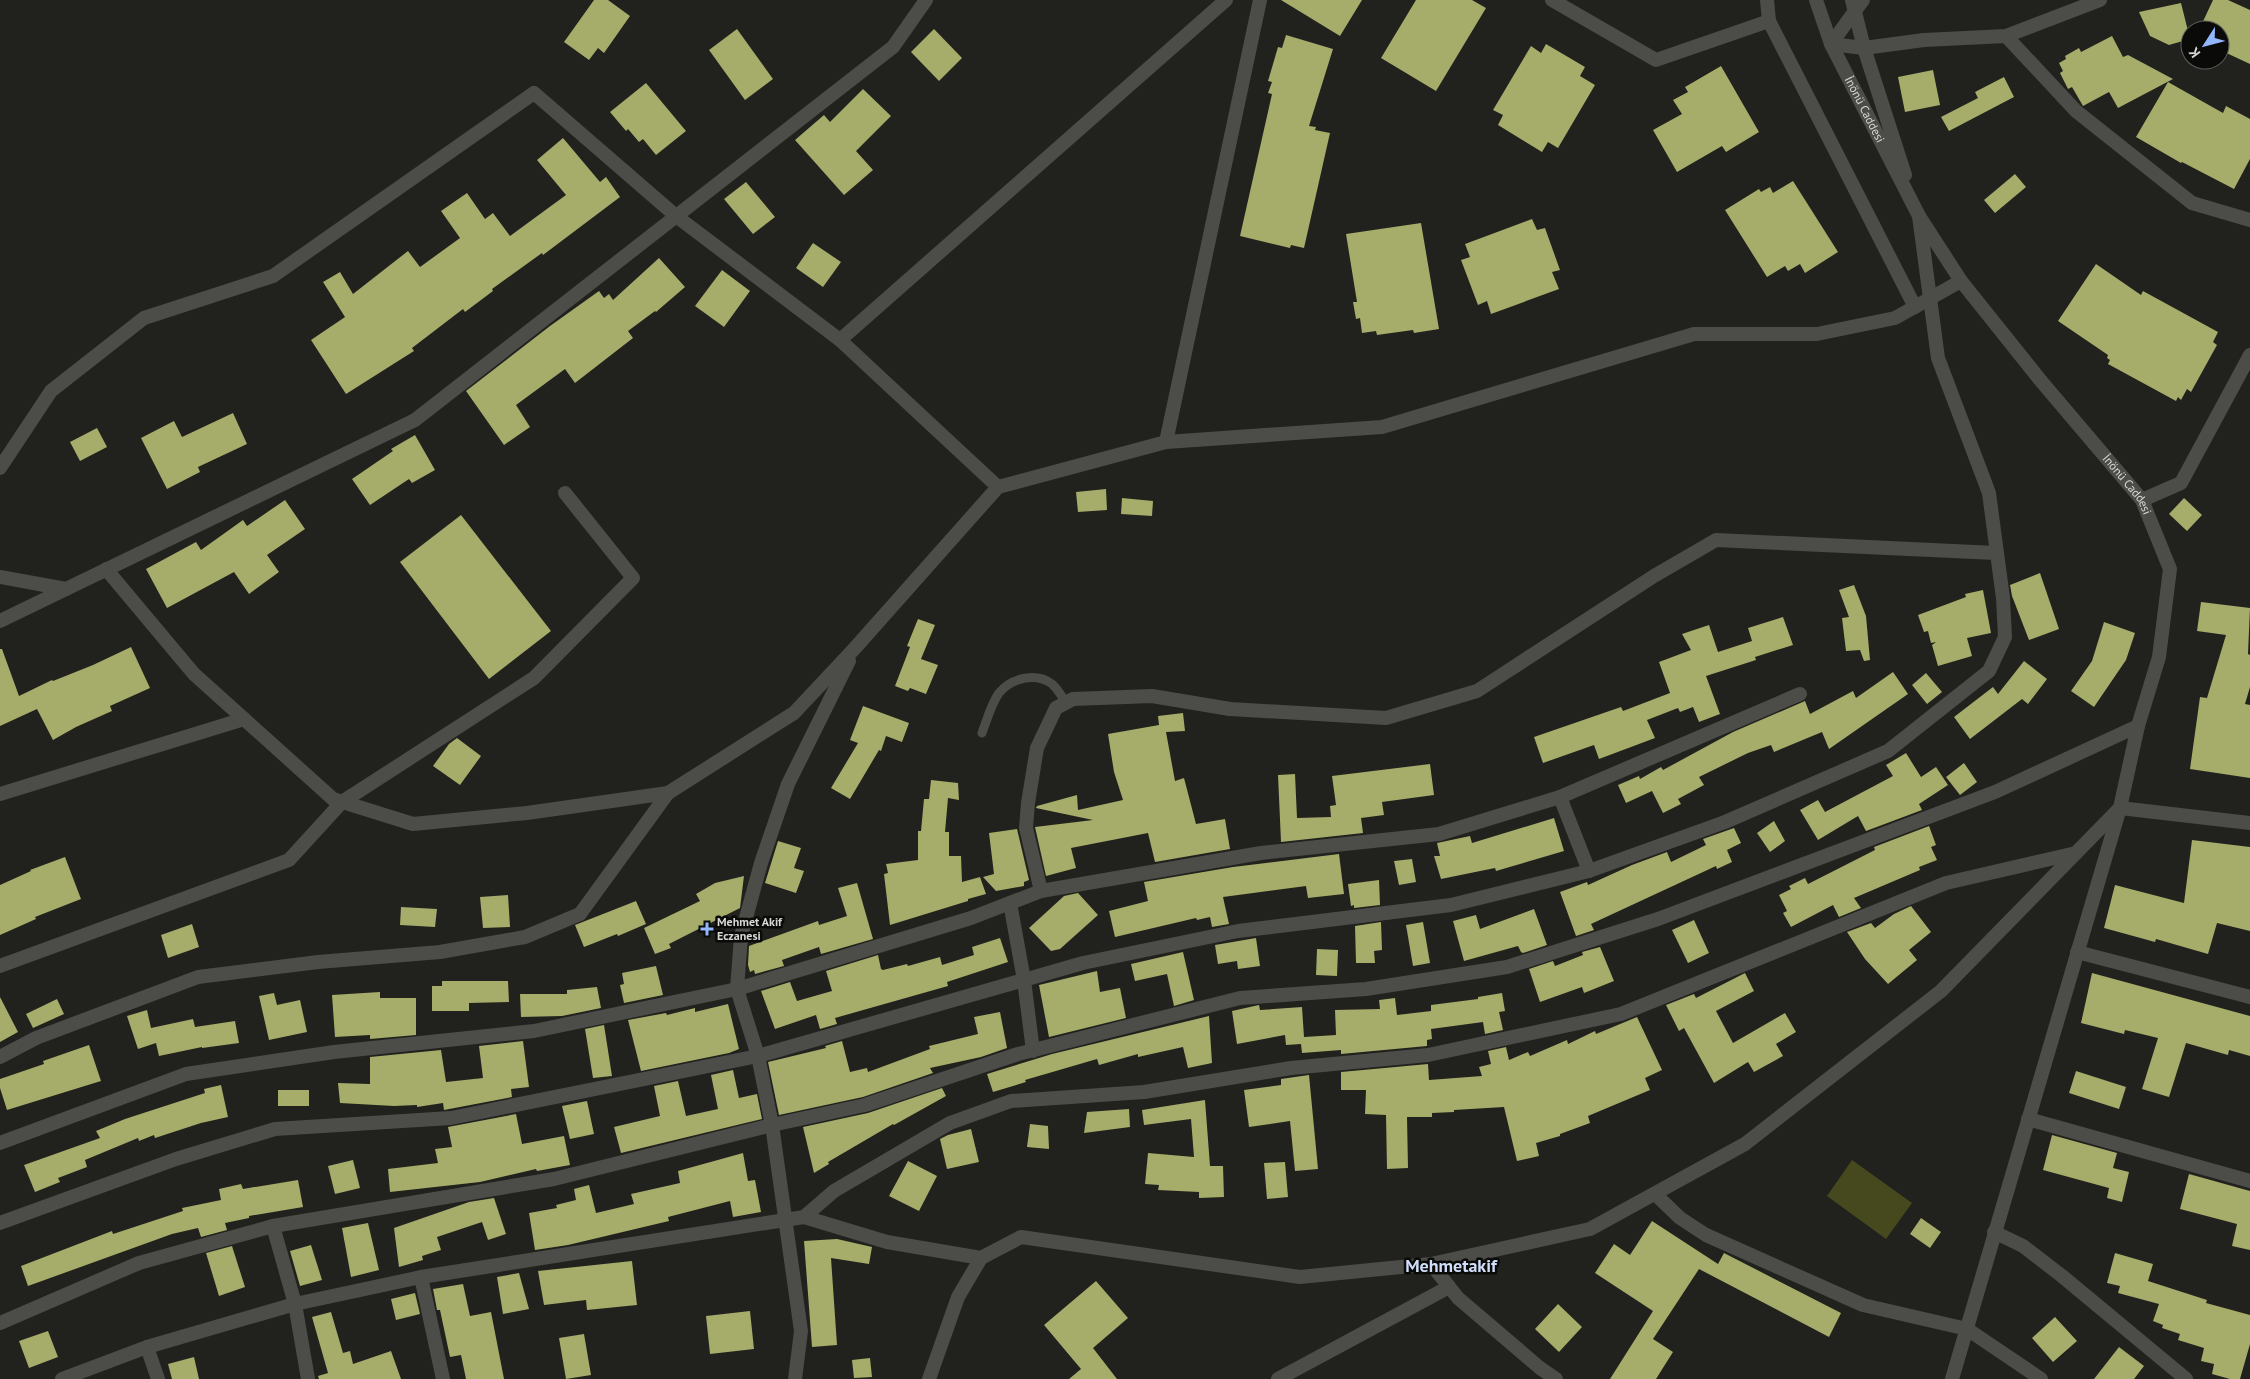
<svg xmlns="http://www.w3.org/2000/svg" width="2250" height="1379" font-family="'PT Sans',sans-serif">
<style>
.green{fill:#46491d}
.building{fill:#a6ac6a}
.lines{fill:none;stroke-linecap:round;stroke-linejoin:round}
.service{stroke:#4c4d48;stroke-width:9}
.minor{stroke:#4c4d48;stroke-width:14}
.tertiary{stroke:#4c4d48;stroke-width:14}
.secondary{stroke:#4c4d48;stroke-width:14}
.poi-dot{fill:#93b7fd;stroke:#0a0b09;stroke-width:2}
.labels{text-anchor:middle;stroke-width:5;stroke-linejoin:round;paint-order:stroke}
.street-label{font-size:12px;fill:#d8d9d6;stroke:#0a0b09}
.poi-label{font-size:12px;font-weight:bold;fill:#d8d9d6;stroke:#0a0b09;text-anchor:start}
.district-label{font-size:18px;font-weight:bold;fill:#d0def9;stroke:#0a0b09}
</style>
<rect width="100%" height="100%" fill="#21211d"/>
<!-- green -->
<polygon class="green" points="1852,1160 1912,1203 1886,1239 1827,1196"/>
<!-- building -->
<g class="building">
<polygon points="594,0 608,0 630,16 604,53 598,48 589,60 564,42"/>
<polygon points="1281,0 1362,0 1340,36"/>
<polygon points="1416,0 1472,0 1486,8 1436,91 1381,58"/>
<polygon points="2213,0 2228,0 2250,10 2250,64 2220,50 2220,30 2199,30"/>
<polygon points="2181,3 2190,39 2169,45 2150,36 2139,12"/>
<polygon points="737,29 773,79 745,100 709,50"/>
<polygon points="934,29 962,58 939,81 911,52"/>
<polygon points="1286,35 1333,49 1309,126 1316,127 1315,130 1330,133 1304,248 1291,245 1290,248 1240,236 1272,94 1268,93 1272,82 1268,81 1278,47 1282,48"/>
<polygon points="2112,36 2123,57 2128,55 2173,79 2118,108 2109,92 2083,106 2072,87 2068,89 2060,73 2063,71 2059,63 2066,59 2065,56 2079,48 2081,52"/>
<polygon points="1546,44 1585,67 1580,76 1595,85 1558,148 1548,142 1542,152 1498,125 1503,115 1493,110 1531,46 1541,53"/>
<polygon points="1721,66 1759,132 1726,152 1722,146 1677,172 1653,130 1682,114 1673,100 1688,92 1685,87"/>
<polygon points="1933,70 1940,105 1905,112 1898,77"/>
<polygon points="2004,77 2014,97 1949,131 1941,117 1978,98 1975,92"/>
<polygon points="2168,82 2223,113 2226,106 2250,119 2250,159 2234,189 2182,162 2181,163 2136,137"/>
<polygon points="646,83 686,131 656,155 643,139 639,142 628,129 626,131 610,112"/>
<polygon points="863,89 891,116 856,151 873,170 844,195 795,140 824,115 830,122"/>
<polygon points="563,138 600,182 606,177 620,197 543,255 542,253 492,289 493,291 465,312 463,309 412,348 414,351 346,394 311,340 345,317 323,282 340,272 353,294 408,251 420,267 460,238 441,211 467,193 485,219 493,213 510,236 566,195 537,160"/>
<polygon points="2015,174 2026,187 1995,213 1984,200"/>
<polygon points="1793,181 1838,252 1805,273 1800,264 1788,271 1785,266 1767,277 1725,210 1759,189 1761,192 1770,187 1773,193"/>
<polygon points="746,182 775,217 753,234 724,199"/>
<polygon points="1532,219 1537,230 1545,228 1560,270 1552,272 1559,289 1491,314 1487,301 1478,305 1461,260 1470,257 1465,244"/>
<polygon points="1421,223 1439,329 1414,333 1413,330 1377,335 1376,331 1362,333 1360,318 1356,319 1353,302 1357,302 1346,234"/>
<polygon points="813,243 841,262 823,287 796,268"/>
<polygon points="659,258 685,287 656,312 655,311 628,331 633,338 575,383 565,369 516,405 530,427 504,445 466,391 550,326 599,291 604,298 609,294 613,300"/>
<polygon points="2096,264 2141,295 2143,291 2218,332 2213,342 2217,345 2191,392 2187,389 2181,400 2178,397 2176,401 2108,364 2110,360 2107,358 2108,355 2058,321"/>
<polygon points="722,270 750,291 724,327 695,306"/>
<polygon points="233,413 247,444 198,467 200,472 167,489 141,438 174,421 182,437"/>
<polygon points="97,428 107,447 80,461 70,442"/>
<polygon points="415,435 435,470 412,483 409,479 370,505 352,479 393,451 391,449"/>
<polygon points="1106,489 1107,510 1078,512 1076,492"/>
<polygon points="1122,498 1153,501 1152,516 1121,514"/>
<polygon points="2184,498 2202,515 2187,531 2169,514"/>
<polygon points="285,500 305,529 267,555 279,572 249,594 234,572 167,608 146,569 196,542 201,550 243,520 247,526"/>
<polygon points="461,515 551,631 489,679 400,562"/>
<polygon points="2040,573 2059,629 2029,640 2012,596 2010,585"/>
<polygon points="1854,585 1866,616 1870,660 1864,661 1860,650 1846,651 1842,618 1849,617 1839,590"/>
<polygon points="1983,590 1991,633 1967,638 1972,656 1938,666 1932,645 1936,642 1931,643 1928,631 1924,632 1918,615 1966,597 1965,594"/>
<polygon points="2201,602 2250,608 2248,654 2250,655 2250,687 2245,704 2250,705 2250,778 2190,769 2200,697 2207,698 2226,635 2197,631"/>
<polygon points="1783,617 1793,645 1755,657 1756,660 1706,676 1720,714 1699,722 1693,707 1680,712 1678,708 1647,720 1655,738 1599,759 1594,745 1543,763 1534,737 1621,707 1623,711 1670,693 1659,662 1691,650 1682,634 1709,625 1718,652 1752,641 1748,628"/>
<polygon points="918,619 935,625 921,659 938,665 926,694 910,688 908,691 895,686 910,647 907,646"/>
<polygon points="2104,622 2135,633 2126,660 2094,707 2071,691 2092,661"/>
<polygon points="131,647 150,688 110,706 112,711 76,727 53,740 37,709 0,726 0,649 2,649 19,696 52,680 53,681 93,665"/>
<polygon points="2024,661 2047,679 2028,704 2022,699 1970,739 1954,717 1993,687 1998,694"/>
<polygon points="1893,672 1908,694 1829,749 1822,732 1774,752 1771,745 1748,753 1699,777 1704,785 1678,799 1681,804 1663,813 1652,791 1626,803 1618,785 1639,776 1640,779 1661,767 1663,770 1733,732 1805,701 1810,714 1853,691 1856,698"/>
<polygon points="1926,673 1942,692 1927,704 1912,685"/>
<polygon points="863,706 909,723 902,742 886,736 881,751 879,750 850,799 831,788 858,743 850,740"/>
<polygon points="1183,713 1185,731 1166,732 1175,781 1184,778 1196,824 1225,819 1230,849 1155,862 1148,833 1071,848 1076,868 1046,876 1035,827 1093,820 1036,808 1037,806 1077,795 1078,810 1123,800 1114,772 1108,734 1159,725 1158,716"/>
<polygon points="457,738 481,756 460,785 433,766 449,744"/>
<polygon points="1906,753 1921,777 1936,767 1948,785 1919,804 1922,810 1866,831 1858,816 1818,840 1800,810 1818,800 1825,812 1893,776 1886,765"/>
<polygon points="1964,763 1977,782 1960,795 1946,777"/>
<polygon points="1430,764 1434,795 1382,802 1384,815 1361,818 1363,833 1281,842 1278,775 1295,774 1297,818 1331,817 1330,806 1336,805 1332,776"/>
<polygon points="931,780 958,783 959,800 948,798 945,832 949,832 949,856 961,856 962,882 980,877 986,894 968,899 968,901 890,925 884,874 888,873 886,864 918,860 918,831 921,831 924,799 929,799"/>
<polygon points="1554,818 1564,851 1496,871 1495,868 1441,879 1434,856 1440,856 1437,843 1470,836 1472,843"/>
<polygon points="1774,821 1785,841 1770,852 1757,833"/>
<polygon points="1929,826 1936,845 1931,847 1937,860 1919,867 1920,870 1854,898 1861,908 1839,917 1833,905 1791,927 1783,913 1787,911 1779,895 1791,889 1789,886 1805,878 1808,884 1875,850 1874,847"/>
<polygon points="1734,828 1741,843 1727,850 1732,862 1717,869 1716,866 1591,924 1594,930 1576,936 1560,892 1587,882 1588,885 1632,865 1667,852 1671,862 1706,845 1703,839"/>
<polygon points="1017,829 1029,880 1024,882 1024,886 996,891 983,877 994,874 989,833"/>
<polygon points="2192,840 2250,847 2250,931 2217,923 2208,954 2156,939 2155,942 2104,928 2115,885 2184,903"/>
<polygon points="778,841 801,848 794,868 804,871 796,893 765,883"/>
<polygon points="1339,854 1344,894 1308,898 1306,886 1223,897 1229,924 1212,927 1210,917 1197,920 1196,918 1115,937 1109,911 1148,901 1144,882 1233,867"/>
<polygon points="65,857 81,899 35,917 36,919 0,935 0,885 31,871 30,870"/>
<polygon points="1412,859 1416,882 1399,885 1394,861"/>
<polygon points="744,876 740,908 669,944 671,948 655,954 644,928 700,901 696,894 715,883"/>
<polygon points="1379,880 1380,905 1354,908 1354,905 1351,906 1348,884"/>
<polygon points="857,883 873,939 821,954 819,947 782,960 784,966 755,974 754,970 750,972 748,965 749,946 818,921 819,925 847,916 838,888"/>
<polygon points="1078,893 1098,915 1060,949 1051,951 1029,928 1064,896"/>
<polygon points="508,895 510,927 483,928 480,897"/>
<polygon points="636,901 646,924 618,936 617,934 584,947 575,925"/>
<polygon points="1911,906 1931,932 1909,950 1917,960 1888,984 1865,959 1847,932 1871,923 1875,928 1894,914"/>
<polygon points="401,907 437,909 435,927 400,925"/>
<polygon points="1534,909 1547,945 1523,953 1521,952 1518,946 1464,961 1453,921 1476,915 1480,929"/>
<polygon points="1694,920 1709,953 1688,963 1672,930"/>
<polygon points="1381,922 1382,950 1374,951 1375,963 1356,963 1355,926"/>
<polygon points="1423,922 1430,963 1413,966 1406,925"/>
<polygon points="192,924 199,947 168,958 161,935"/>
<polygon points="1000,938 1008,962 947,982 948,986 835,1018 837,1024 820,1029 816,1015 775,1029 761,991 790,982 797,1001 832,991 826,971 878,955 881,969 883,970 907,964 908,966 940,957 942,965 974,955 972,947"/>
<polygon points="1256,938 1260,966 1238,969 1237,961 1218,964 1215,945"/>
<polygon points="1600,947 1614,981 1584,993 1582,987 1540,1002 1529,969 1553,961 1555,966 1583,955 1582,952"/>
<polygon points="1317,949 1338,950 1337,976 1316,975"/>
<polygon points="1183,952 1194,1000 1174,1006 1167,974 1135,981 1131,964"/>
<polygon points="656,966 663,995 624,1003 620,985 624,984 622,973"/>
<polygon points="1097,971 1100,992 1120,988 1126,1018 1049,1037 1039,985"/>
<polygon points="1745,973 1754,991 1716,1011 1733,1043 1785,1013 1796,1032 1776,1044 1783,1056 1754,1072 1748,1062 1714,1083 1684,1028 1679,1031 1666,1005 1694,994 1696,998"/>
<polygon points="2092,973 2250,1016 2250,1056 2229,1050 2228,1055 2186,1043 2169,1097 2142,1089 2158,1038 2125,1030 2124,1034 2081,1023"/>
<polygon points="442,981 508,981 509,1002 469,1003 469,1011 432,1011 432,986 442,986"/>
<polygon points="597,987 601,1008 562,1016 521,1017 520,994 567,994 567,990"/>
<polygon points="380,992 380,998 416,998 416,1035 370,1039 370,1035 335,1037 332,995"/>
<polygon points="274,993 277,1005 300,1000 307,1032 269,1040 259,996"/>
<polygon points="1502,993 1505,1011 1499,1012 1503,1030 1485,1034 1483,1022 1431,1029 1432,1039 1427,1040 1427,1046 1341,1054 1341,1050 1302,1053 1301,1044 1286,1045 1285,1035 1237,1044 1232,1011 1259,1005 1260,1010 1302,1007 1304,1037 1336,1035 1335,1010 1380,1009 1379,1000 1395,998 1397,1015 1431,1011 1431,1005 1478,999 1478,997"/>
<polygon points="0,997 18,1032 0,1042"/>
<polygon points="57,999 64,1014 33,1028 26,1014"/>
<polygon points="728,1004 739,1049 729,1053 641,1071 628,1020 666,1013 667,1015 695,1008 695,1012"/>
<polygon points="147,1010 151,1028 193,1019 195,1027 235,1021 239,1043 202,1048 202,1047 159,1056 156,1043 138,1049 127,1016"/>
<polygon points="1000,1012 1007,1048 981,1057 930,1068 933,1073 863,1097 779,1115 768,1062 826,1048 825,1046 842,1041 850,1072 867,1068 868,1072 930,1049 929,1046 978,1034 974,1017"/>
<polygon points="1209,1016 1212,1063 1188,1068 1183,1047 1138,1057 1138,1054 1099,1065 1097,1059 1025,1080 1026,1082 993,1092 987,1074 1052,1054"/>
<polygon points="1637,1017 1662,1070 1645,1078 1650,1090 1588,1116 1590,1123 1560,1134 1560,1136 1536,1143 1539,1156 1517,1161 1504,1107 1454,1110 1454,1112 1432,1113 1432,1117 1407,1117 1408,1168 1387,1169 1386,1115 1365,1114 1366,1090 1341,1090 1341,1072 1428,1064 1429,1080 1482,1076 1479,1067 1491,1064 1488,1051 1506,1047 1509,1060 1528,1052 1530,1056 1567,1040 1568,1044 1595,1031 1596,1034"/>
<polygon points="604,1025 612,1076 593,1078 585,1029"/>
<polygon points="523,1041 529,1087 511,1089 512,1097 444,1110 443,1103 417,1107 417,1105 394,1106 340,1103 338,1083 370,1084 370,1057 441,1050 446,1082 483,1078 479,1046"/>
<polygon points="89,1045 101,1081 7,1110 0,1088 0,1079 44,1064 43,1061"/>
<polygon points="733,1070 739,1098 757,1094 762,1119 621,1153 614,1127 660,1116 654,1086 678,1081 686,1116 718,1109 711,1075"/>
<polygon points="2076,1071 2126,1087 2119,1109 2069,1093"/>
<polygon points="1309,1075 1318,1169 1295,1171 1290,1121 1249,1127 1244,1090 1281,1085 1281,1079"/>
<polygon points="221,1085 228,1117 201,1123 155,1138 154,1135 139,1141 138,1138 85,1160 87,1167 58,1178 60,1182 35,1192 24,1165 100,1138 96,1131 125,1119 205,1093 204,1089"/>
<polygon points="942,1088 946,1096 894,1125 893,1124 828,1162 829,1164 814,1173 803,1127 868,1113"/>
<rect x="278" y="1090" width="31" height="16"/>
<polygon points="1205,1100 1210,1166 1223,1166 1224,1197 1199,1198 1199,1192 1158,1190 1159,1185 1145,1184 1148,1153 1194,1157 1191,1119 1144,1125 1142,1110"/>
<polygon points="587,1101 594,1134 570,1139 562,1106"/>
<polygon points="1129,1109 1130,1127 1084,1133 1087,1112"/>
<polygon points="516,1114 522,1144 564,1136 570,1165 537,1171 536,1169 480,1182 390,1192 388,1169 438,1163 435,1149 452,1147 448,1127"/>
<polygon points="1030,1124 1048,1126 1049,1149 1027,1147"/>
<polygon points="971,1129 979,1162 947,1169 940,1139 948,1135"/>
<polygon points="2052,1135 2117,1153 2113,1168 2129,1172 2122,1202 2107,1198 2109,1188 2043,1170"/>
<polygon points="743,1153 748,1181 755,1180 761,1212 733,1217 730,1201 668,1217 669,1221 568,1245 535,1250 529,1213 557,1208 556,1205 576,1200 574,1189 589,1185 596,1213 634,1204 631,1194 680,1183 678,1171"/>
<polygon points="353,1160 360,1188 335,1194 328,1166"/>
<polygon points="908,1161 937,1176 919,1211 889,1196"/>
<polygon points="1285,1162 1288,1197 1267,1199 1264,1163"/>
<polygon points="2189,1174 2250,1191 2250,1250 2232,1246 2237,1224 2180,1209"/>
<polygon points="298,1180 303,1207 249,1216 249,1218 225,1223 227,1230 201,1237 198,1228 172,1234 28,1286 21,1266 112,1231 113,1234 183,1211 182,1208 221,1200 219,1189 241,1184 243,1189"/>
<polygon points="494,1198 506,1234 488,1240 482,1222 437,1237 441,1250 422,1256 423,1260 399,1267 394,1228 469,1202"/>
<polygon points="1921,1218 1941,1232 1930,1248 1910,1234"/>
<polygon points="1652,1221 1718,1264 1724,1253 1841,1313 1829,1337 1699,1269 1653,1339 1673,1352 1656,1379 1610,1379 1653,1311 1595,1273 1614,1244 1630,1255"/>
<polygon points="368,1223 379,1270 351,1277 342,1228"/>
<polygon points="837,1239 872,1247 869,1264 831,1258 837,1345 812,1347 804,1241"/>
<polygon points="311,1245 322,1280 300,1286 290,1251"/>
<polygon points="232,1246 245,1287 219,1296 206,1253"/>
<polygon points="2115,1253 2153,1264 2148,1281 2207,1300 2206,1303 2250,1315 2250,1344 2240,1379 2230,1379 2212,1374 2214,1364 2201,1361 2204,1348 2178,1340 2180,1334 2162,1328 2163,1325 2153,1321 2159,1304 2118,1293 2120,1286 2107,1283"/>
<polygon points="632,1261 637,1305 587,1310 586,1300 544,1305 538,1271"/>
<polygon points="519,1273 529,1309 503,1314 497,1277"/>
<polygon points="1096,1281 1128,1318 1093,1348 1117,1379 1069,1379 1081,1369 1044,1325"/>
<polygon points="463,1284 470,1316 491,1312 504,1379 466,1379 461,1355 450,1357 440,1310 437,1310 433,1289"/>
<polygon points="415,1293 420,1314 396,1320 391,1299"/>
<polygon points="1558,1304 1582,1327 1559,1352 1535,1329"/>
<polygon points="750,1311 754,1349 710,1354 706,1316"/>
<polygon points="331,1312 343,1353 350,1351 353,1364 391,1351 401,1379 319,1379 318,1376 328,1373 312,1317"/>
<polygon points="2055,1317 2077,1341 2053,1362 2032,1338"/>
<polygon points="48,1331 58,1357 29,1368 19,1341"/>
<polygon points="584,1334 591,1375 566,1379 559,1338"/>
<polygon points="2119,1347 2144,1366 2134,1379 2094,1379"/>
<polygon points="194,1357 199,1379 172,1379 168,1364"/>
<polygon points="870,1358 872,1377 854,1378 852,1360"/>
</g>
<g class="lines">
<!-- service -->
<path class="service" d="M982 733C987 720 991 704 999 693 1011 678 1036 672 1052 684 1058 689 1062 697 1066 703"/>
<!-- minor -->
<g class="minor">
<polyline points="1552,0 1656,60 1769,21"/>
<polyline points="1767,0 1769,21 1915,307"/>
<polyline points="1863,0 1831,44 1864,48 1924,40 2006,36 2100,0"/>
<polyline points="2006,36 2076,111 2192,203 2250,220"/>
<polyline points="840,340 1226,0"/>
<polyline points="1166,442 1260,0"/>
<polyline points="0,468 51,391 144,318 273,276 534,93 676,216 840,340 998,487"/>
<polyline points="2142,500 2181,483 2250,355"/>
<polyline points="106,569 194,674 333,799 413,824 527,813 668,793 794,713 855,648 998,487 1166,442 1382,427 1694,334 1817,334 1895,318 1961,281"/>
<polyline points="0,577 66,589"/>
<polyline points="0,794 244,719"/>
<polyline points="1560,797 1589,871"/>
<polyline points="1041,891 1026,828 1028,803 1037,748 1056,708 1073,699 1152,696 1230,709 1386,718 1477,691 1654,576 1716,540 1996,553"/>
<polyline points="1010,903 1024,980 1033,1051"/>
<polyline points="2077,952 2250,997"/>
<polyline points="0,966 289,860 342,802 534,678 633,578 565,493"/>
<polyline points="0,1057 36,1038 198,977 318,962 440,952 525,937 580,914 668,793"/>
<polyline points="2028,1119 2250,1181"/>
<polyline points="0,1143 186,1074 334,1052 534,1031 737,989 971,918 1041,891 1261,853 1439,834 1560,797 1800,694"/>
<polyline points="1655,1194 1680,1218 1706,1235 1863,1305 1967,1329 2041,1379"/>
<polyline points="804,1217 887,1242 981,1258"/>
<polyline points="0,1223 176,1159 275,1129 451,1118 758,1056 1083,963 1238,931 1451,905 1589,871 1725,822 1888,751 1989,671 2005,637 2003,598 1989,493 1938,358 1919,216"/>
<polyline points="273,1226 295,1304 308,1379"/>
<polyline points="1994,1232 2023,1246 2062,1276 2186,1379"/>
<polyline points="1431,1264 1458,1298 1540,1368 1556,1379"/>
<polyline points="421,1277 443,1379"/>
<polyline points="0,1323 139,1263 273,1226 554,1179 772,1125 865,1105 1018,1054 1240,998 1366,989 1507,967 1658,919 1995,792 2138,726"/>
<polyline points="147,1347 158,1379"/>
<polyline points="62,1379 147,1347 295,1304 421,1277 804,1217 834,1191 950,1123 1011,1101 1144,1092 1291,1068 1428,1055 1621,1014 1946,883 2076,853"/>
<polyline points="795,1379 801,1331 772,1125 758,1056 737,989 741,936 761,863 788,784 849,661"/>
<polyline points="929,1379 958,1297 981,1258 1021,1237 1300,1277 1431,1264 1590,1229 1745,1144 1941,991 2120,808 2250,823"/>
<polyline points="1278,1379 1449,1287"/>
</g>
<!-- tertiary -->
<polyline class="tertiary" points="0,621 415,420 893,47 926,0"/>
<!-- secondary -->
<g class="secondary">
<path id="s1" d="M1816 0 1831 44 1919 216 1961 281 2041 381 2142 500 2170 569 2159 657 2138 726 2120 808 1952 1379"/>
<polyline points="1852,0 1864,48 1905,175"/>
</g>
</g>
<!-- markers -->
<path class="poi-dot" d="M704.5 921.5h5v5h5v5h-5v5h-5v-5h-5v-5h5z"/>
<g class="labels">
<!-- street labels -->
<g class="street-label">
<text dy="4" stroke="none"><textPath href="#s1" startOffset="120">İnönü Caddesi</textPath></text>
<text dy="4" stroke="none"><textPath href="#s1" startOffset="580">İnönü Caddesi</textPath></text>
</g>
<!-- poi labels -->
<g class="poi-label">
<text x="717" y="926">Mehmet Akif<tspan x="717" dy="14">Eczanesi</tspan></text>
</g>
<!-- district labels -->
<g class="district-label">
<text x="1451" y="1272">Mehmetakif</text>
</g>
</g>
<!-- north arrow -->
<g transform="translate(2205 45) rotate(234)"><circle r="24" fill="#0a0b09" stroke="#5c5d5b"/>
<path d="M0-4L9 19L0 12L-9 19Z" fill="#93b7fd"/>
<text y="-8" font-size="14" font-weight="bold" text-anchor="middle" fill="#d8d9d6">K</text>
</g>
</svg>
